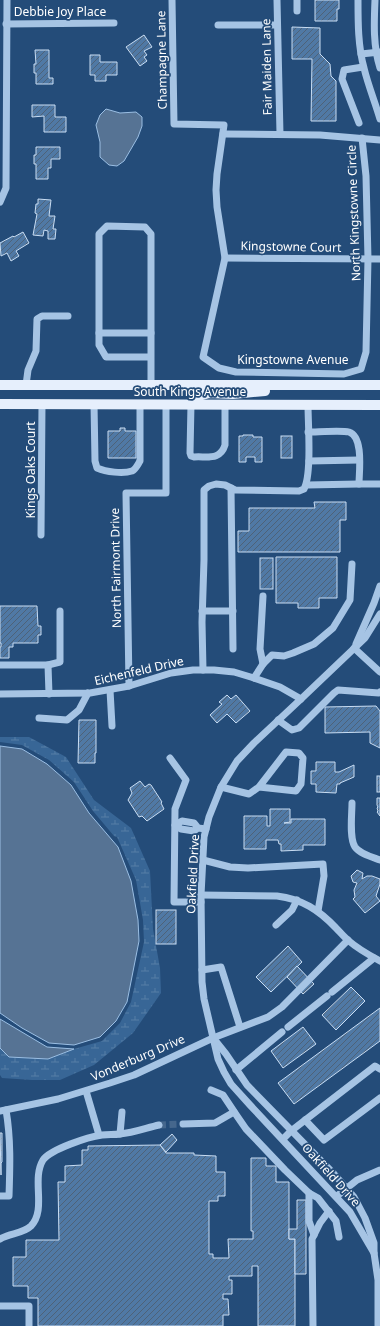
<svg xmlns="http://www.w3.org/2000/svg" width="380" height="1326" font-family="'Noto Sans',sans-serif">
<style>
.wetland{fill:url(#wetland-marsh)}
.water{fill:#567394;stroke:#9bbfe4}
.building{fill:url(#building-hatch);stroke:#c9ddf3}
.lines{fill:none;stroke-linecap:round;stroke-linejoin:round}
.minor-tunnel{stroke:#45678d;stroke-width:7;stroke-dasharray:7 3.5;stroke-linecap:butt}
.minor{stroke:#a6c4e4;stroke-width:7}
.major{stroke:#e6effc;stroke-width:10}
.labels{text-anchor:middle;stroke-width:3.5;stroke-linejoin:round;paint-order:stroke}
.street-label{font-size:12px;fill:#fff;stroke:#244c79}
</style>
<defs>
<pattern id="wetland-marsh" width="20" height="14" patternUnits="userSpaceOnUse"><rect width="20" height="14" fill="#386696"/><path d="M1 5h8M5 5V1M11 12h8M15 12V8" fill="none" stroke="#567da6"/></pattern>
<pattern id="building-hatch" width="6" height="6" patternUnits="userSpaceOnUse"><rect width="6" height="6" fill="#5079a5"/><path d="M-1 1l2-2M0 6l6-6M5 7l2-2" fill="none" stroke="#4e6278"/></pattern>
</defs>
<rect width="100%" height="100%" fill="#244c79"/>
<!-- wetland -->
<polygon class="wetland" points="0,737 29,737 66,757 94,800 131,828 150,871 153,929 160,968 161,993 133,1033 94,1065 60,1080 32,1080 2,1078 0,1075 0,1048 9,1057 48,1059 74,1049 102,1041 120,1023 131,1002 144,942 143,920 136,880 117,837 114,836 93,811 74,782 49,760 22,745 0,742"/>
<!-- water -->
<g class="water">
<polygon points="106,109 120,113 136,112 142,117 142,126 138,137 124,161 117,166 109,165 100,157 100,142 96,125 100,115"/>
<polygon points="0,746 22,749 47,764 71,785 89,813 118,847 131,881 138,920 139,941 127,1002 116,1021 100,1037 74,1045 49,1043 22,1028 0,1013"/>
<polygon points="0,1019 47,1047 74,1049 48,1059 9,1057 0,1048"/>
</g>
<!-- building -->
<g class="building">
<polygon points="315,0 339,0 339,9 337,9 337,21 315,21"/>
<polygon points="292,27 320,28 320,54 330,64 331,76 336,81 336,121 311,121 312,59 292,59"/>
<polygon points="144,35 152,47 144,51 147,55 144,57 147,61 140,66 126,47"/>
<polygon points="35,50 49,50 49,78 53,78 53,84 36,84 36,73 34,73 34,64 36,64"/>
<polygon points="90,55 100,55 100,62 117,62 117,75 106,75 106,81 95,81 95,75 90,75"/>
<polygon points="32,105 55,105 55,117 66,117 66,132 44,132 44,116 32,117"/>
<polygon points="36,147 60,147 60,159 51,159 51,168 48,168 48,179 36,179 36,164 34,164 34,155 36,155"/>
<polygon points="38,199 51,200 49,216 55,216 53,229 56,229 55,239 48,239 48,231 44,230 43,236 33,235 37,214 35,213 36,204 38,204"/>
<polygon points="23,232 29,243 16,251 19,256 11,261 7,253 1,256 0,243 13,236 14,237"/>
<polygon points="120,428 125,428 125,431 136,431 136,458 108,458 108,431 120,431"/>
<polygon points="243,435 253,435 253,437 262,437 262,462 255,462 255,457 246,457 246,462 239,462 239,436 243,436"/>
<rect x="281" y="436" width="11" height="22"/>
<polygon points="314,502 346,502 346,520 340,520 340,552 238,552 238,531 249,531 249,508 315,508"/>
<polygon points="276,557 337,557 337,598 319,598 319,608 298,608 298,603 276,603"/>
<rect x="260" y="558" width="13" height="31"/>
<polygon points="0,606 37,606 38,626 41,626 41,635 38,635 38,643 13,643 13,647 9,647 9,658 0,658 0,647 1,647 1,643 0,643"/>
<polygon points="227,695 231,699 236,695 250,711 236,723 227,714 217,723 210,715 222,704 219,702"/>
<polygon points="376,706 380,711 380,748 370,743 370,732 325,733 325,707"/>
<polygon points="79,720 96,720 96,753 95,753 95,763 78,763"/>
<polygon points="316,762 335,762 335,772 339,772 354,765 354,777 340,783 340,784 337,784 336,793 316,792 316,784 311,784 311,771 316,771"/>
<rect x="377" y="776" width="3" height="16"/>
<polygon points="140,781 145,787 149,784 151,785 162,802 161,803 164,809 147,821 142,816 139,817 128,800 132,793 130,788"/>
<polygon points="377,798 380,798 380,816 377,812 378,811 377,808 378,807 377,805"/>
<polygon points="270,809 290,809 290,822 284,823 291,823 291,819 325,819 325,845 303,845 303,850 281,851 281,844 279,844 278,840 266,840 266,849 244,849 244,816 267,816 267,826 270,826"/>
<polygon points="357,870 363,873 362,879 367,876 372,876 380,879 380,884 376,896 380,901 365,913 353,899 355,897 354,890 357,883 353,882 351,876"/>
<rect x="156" y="910" width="20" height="34"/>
<polygon points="288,946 302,962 271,992 256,977"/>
<polygon points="297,966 314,984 303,994 287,977"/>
<polygon points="351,987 365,1001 336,1030 322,1015"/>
<polygon points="380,1008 380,1041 294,1104 278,1083"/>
<polygon points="303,1027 316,1044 283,1068 271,1051"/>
<polygon points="0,1133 2,1133 2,1162 1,1163 1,1175"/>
<polygon points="172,1134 177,1140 166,1152 160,1145"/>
<polygon points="160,1145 166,1153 194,1153 194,1155 216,1156 216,1172 225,1172 225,1196 218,1196 218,1201 209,1201 209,1254 213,1254 213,1258 229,1258 228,1239 253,1239 253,1231 251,1231 251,1158 266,1158 266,1166 276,1166 276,1182 289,1182 289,1239 295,1239 295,1326 258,1326 258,1266 252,1266 252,1276 229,1276 229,1280 232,1280 232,1294 223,1294 223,1299 228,1299 229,1315 223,1315 223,1326 38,1326 38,1298 28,1298 28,1286 13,1286 13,1257 26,1257 26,1240 59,1240 58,1182 65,1182 65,1166 82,1165 82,1150 88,1150 88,1146"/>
<polygon points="297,1200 306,1200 306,1274 295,1274 295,1239 289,1239 289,1229 297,1229"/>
</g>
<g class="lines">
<!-- minor-tunnel -->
<polyline class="minor-tunnel" points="159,1125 183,1124"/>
<!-- minor -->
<g class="minor">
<polyline points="172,0 174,124 224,125 217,174 216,190 217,207 225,258 203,357 219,368 236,372 344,374 361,369 366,352 368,259 366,176 362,138"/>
<polyline points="277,0 280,134"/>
<polyline points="297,0 297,11"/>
<path d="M358 0C358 23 358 46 364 68 368 85 375 102 380 119"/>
<path d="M375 0C374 23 373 46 380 68"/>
<polyline points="6,24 114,23"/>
<polyline points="218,25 277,25"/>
<polyline points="361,54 380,52"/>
<polyline points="359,123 342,79 344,70 363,67"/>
<polyline points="223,134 320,135 380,140"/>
<polyline points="0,202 6,188 7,0"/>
<polyline points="225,258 380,259"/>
<polyline points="99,333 151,333"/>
<path d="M151 357H106L99 345V234L107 226 145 227 151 234C151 284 151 335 151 385"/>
<polyline points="26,385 28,370 36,351 37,319 42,316 68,316"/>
<path d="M94 404 95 461 97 468C106 472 123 474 132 471 136 469 138 464 140 461V404"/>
<path d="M191 404 190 453 191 456 194 457C207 456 220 461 225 445V405"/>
<path d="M308 432C317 432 342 430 349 432 364 437 359 472 359 484H380"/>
<polyline points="309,461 359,460"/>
<polyline points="307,485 359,484"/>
<polyline points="231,488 233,649"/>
<polyline points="41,535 42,404"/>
<polyline points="263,596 260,649 263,664"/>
<polyline points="202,611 233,611"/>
<polyline points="356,644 374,603 380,586"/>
<polyline points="354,648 380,672"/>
<polyline points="0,665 48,665 49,694"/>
<polyline points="48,665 60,662 60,611"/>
<path d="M203 670 202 622 204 560V490L209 486 216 484 225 485 235 490 299 491 304 489C312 474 308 424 308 405"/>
<polyline points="254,678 263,664 272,655 284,656 293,653 314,644 333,628 350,600 352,564"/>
<polyline points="129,686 126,493 166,493 166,405"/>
<polyline points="110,690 112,726"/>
<polyline points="0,694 90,693 129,686 171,673 193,670 214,670 234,672 254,678 280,687 301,699"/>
<polyline points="39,718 67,720 79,710 88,693"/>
<polyline points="278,720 292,730 299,728 334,693 338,690 379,693 380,692"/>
<polyline points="170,758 186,780 175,809 174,902 201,902"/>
<polyline points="221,787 249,794 259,787 286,752 299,753 303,758 301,784 296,791 259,787"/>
<path d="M352 803C352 814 349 838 355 847 360 854 372 857 380 860"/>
<polyline points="198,828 194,831 181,829 175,825 182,821 194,823 198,828 206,829"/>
<polyline points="203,860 230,867 248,868 323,864 324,876 318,911"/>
<path d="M201 895 277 896C302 899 319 910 336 928 340 932 344 937 349 941 358 949 369 955 380 961"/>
<polyline points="276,925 292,910 297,900"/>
<polyline points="202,970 221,967 240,1027"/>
<polyline points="332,992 374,958"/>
<polyline points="288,1027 327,996"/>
<polyline points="214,1039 226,1054 247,1085 334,1174 354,1197 365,1218 374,1243 374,1253 378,1280 378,1326"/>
<polyline points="236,1070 282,1032"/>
<polyline points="211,1090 223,1095 237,1116 246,1129 285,1170 309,1193 318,1198 336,1221 339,1237"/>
<polyline points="86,1091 99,1135"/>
<polyline points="0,1111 58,1099 110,1083 134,1075 213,1038 268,1017 282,1007 348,940"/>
<polyline points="305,1120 324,1140 380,1098"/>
<polyline points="183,1124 215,1123 234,1112"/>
<polyline points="120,1134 122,1112"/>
<polyline points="283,1139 291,1131 375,1066 380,1069"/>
<polyline points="309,1193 309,1221 314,1235"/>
<path d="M0 1196H9C10 1167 11 1139 6 1110"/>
<polyline points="337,1196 357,1180 380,1170"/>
<path d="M0 1239C9 1233 23 1234 31 1226 47 1209 31 1180 43 1160 51 1149 88 1137 102 1135 108 1134 114 1135 120 1134 133 1133 146 1128 159 1125"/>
<polyline points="374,1253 350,1212 250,1105 231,1084 224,1072 218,1059 204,999 202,982 201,895 204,837 209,817 221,787 237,761 254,743 301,699 365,638 380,614"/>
<polyline points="0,1306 29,1306 29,1326"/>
<polyline points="313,1326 312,1239 320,1223 329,1211"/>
</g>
<!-- major -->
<g class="major">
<polyline points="0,385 380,385"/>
<polyline points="0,404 380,405"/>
<polyline points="191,404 199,396 209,393 233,394 265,391"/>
</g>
</g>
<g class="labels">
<!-- street labels -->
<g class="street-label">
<text x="60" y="16">Debbie Joy Place</text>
<text transform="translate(162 60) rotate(-91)" y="4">Champagne Lane</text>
<text transform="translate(267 67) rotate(-91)" y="4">Fair Maiden Lane</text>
<text transform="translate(354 213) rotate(-92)" y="4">North Kingstowne Circle</text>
<text transform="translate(291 247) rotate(1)" y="4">Kingstowne Court</text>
<text x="293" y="364">Kingstowne Avenue</text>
<text x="190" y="396">South Kings Avenue</text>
<text transform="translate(31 470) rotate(-90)" y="4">Kings Oaks Court</text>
<text transform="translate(116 568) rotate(-91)" y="4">North Fairmont Drive</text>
<text transform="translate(139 671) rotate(-13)" y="4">Eichenfeld Drive</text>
<text transform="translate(193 874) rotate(-87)" y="4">Oakfield Drive</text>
<text transform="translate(138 1058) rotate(-23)" y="4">Vonderburg Drive</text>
<text transform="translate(331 1175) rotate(48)" y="4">Oakfield Drive</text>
</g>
</g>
</svg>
